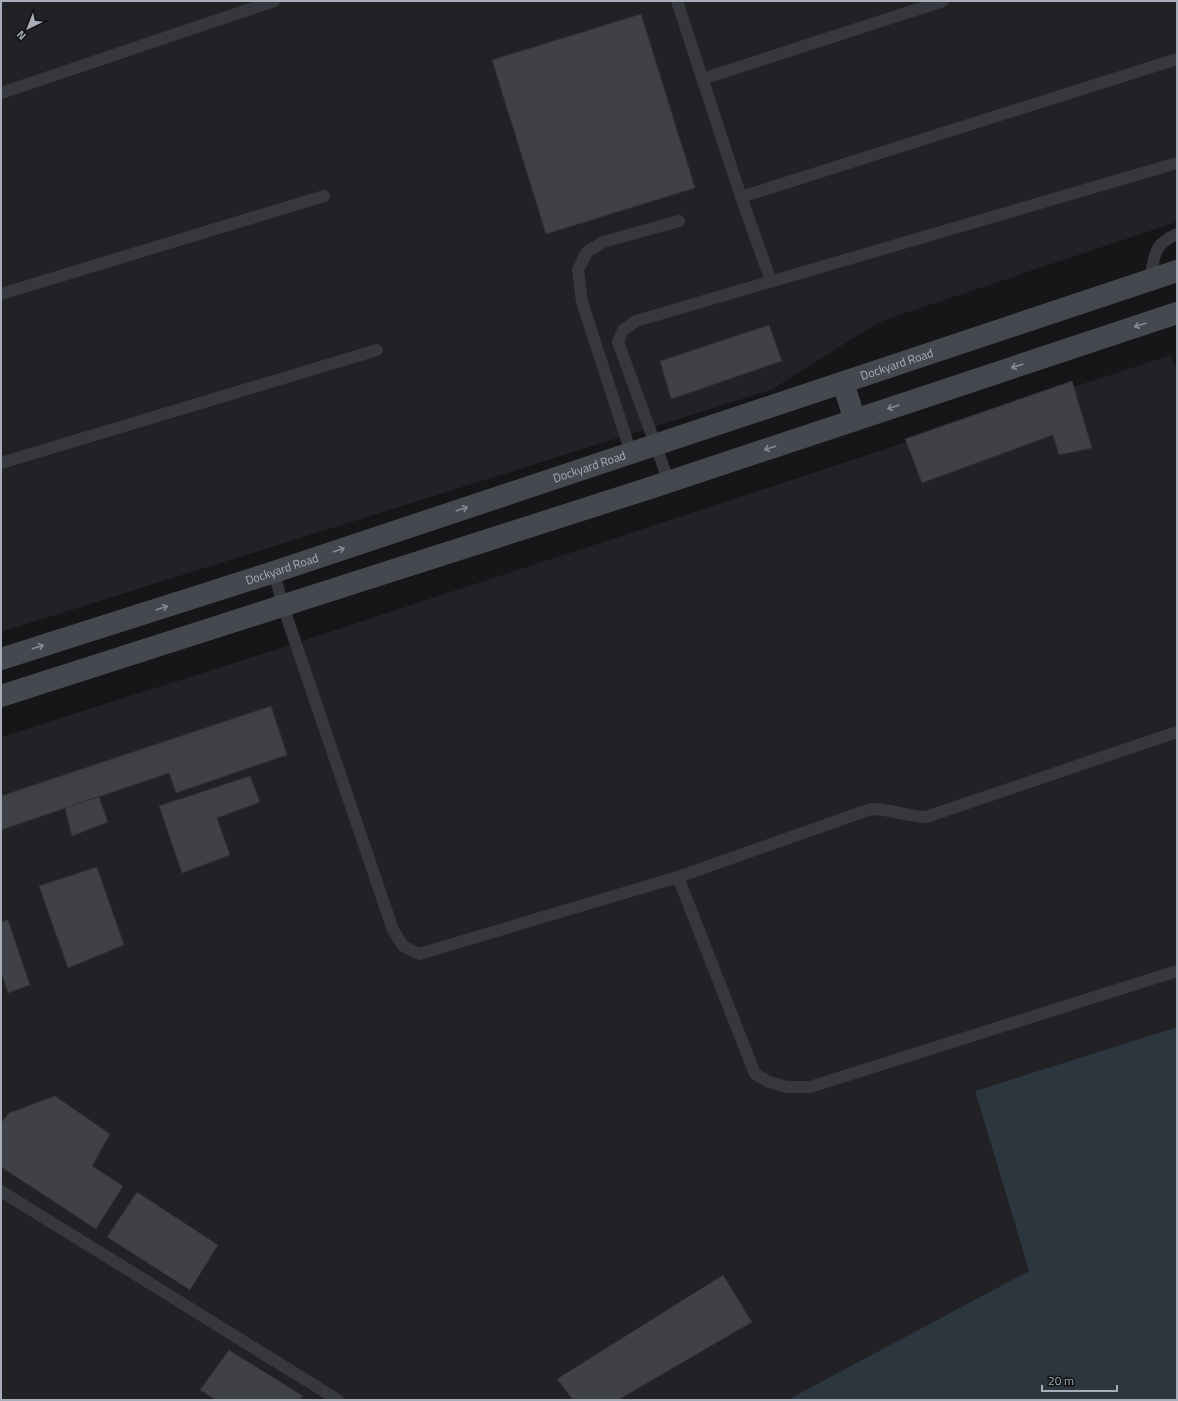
<svg xmlns="http://www.w3.org/2000/svg" width="1178" height="1401" font-family="'Titillium Web',sans-serif">
<style>
.built{fill:#222226}
.water{fill:#2b363e}
.building{fill:#404146;stroke:#303035}
.lines{fill:none;stroke-linecap:round;stroke-linejoin:round}
.lane{stroke:#37383e;stroke-width:12}
.secondary{stroke:#45484e;stroke-width:22}
.oneway{stroke:#858a94}
.labels{text-anchor:middle;stroke-width:4;stroke-linejoin:round;paint-order:stroke}
.street-label{font-size:12px;fill:#a8aeb9;stroke:#111114}
</style>
<rect width="100%" height="100%" fill="#161619"/>
<!-- built -->
<g class="built">
<polygon points="1,1 1177,1 1177,222 884,320 858,335 773,389 758,394 1,632"/>
<polygon points="1171,355 1177,373 1177,1027 975,1091 1029,1271 787,1400 1,1400 1,737 281,648"/>
</g>
<!-- water -->
<polygon class="water" points="1177,1027 1177,1400 787,1400 1029,1271 975,1091"/>
<!-- building -->
<g class="building">
<polygon points="641,14 695,188 546,234 492,60"/>
<polygon points="769,325 782,361 671,399 660,361"/>
<polygon points="1072,381 1092,448 1059,455 1053,435 922,483 905,439"/>
<polygon points="271,706 287,755 176,793 169,773 1,830 1,796"/>
<polygon points="250,776 260,802 217,818 230,855 182,873 159,806"/>
<polygon points="99,797 108,822 72,836 65,808"/>
<polygon points="97,867 124,945 68,968 39,886"/>
<polygon points="8,920 30,985 8,993 1,972 1,922"/>
<polygon points="55,1096 110,1134 92,1166 123,1186 96,1229 1,1167 1,1123 9,1113"/>
<polygon points="137,1192 218,1245 190,1290 107,1237"/>
<polygon points="723,1275 752,1322 618,1400 573,1400 557,1379"/>
<polygon points="229,1350 303,1396 300,1400 216,1400 200,1390"/>
</g>
<g class="lines">
<!-- lane -->
<g class="lane">
<polyline points="677,1 741,197 771,281"/>
<polyline points="702,79 943,1"/>
<polyline points="1,93 274,1"/>
<polyline points="741,197 1177,59"/>
<path d="M1150 280C1155 256 1152 245 1177 234"/>
<polyline points="1,294 324,196"/>
<polyline points="631,453 582,302 578,270 587,252 603,242 679,221"/>
<polyline points="1,463 377,350"/>
<polyline points="669,482 618,342 623,330 636,321 1177,163"/>
<path d="M274 572 283 606 393 930 403 946 419 954 678 877 871 809C890 809 907 816 926 817L1177 732"/>
<polyline points="678,877 755,1074 769,1082 787,1087 810,1087 1177,971"/>
<polyline points="1,1191 338,1400"/>
</g>
<!-- secondary -->
<g class="secondary">
<polyline points="843,383 855,420"/>
<path id="s1" d="M1 659 274 572 1177 271"/>
<polyline points="1,696 650,488 1177,313"/>
</g>
</g>
<!-- one-way arrows -->
<defs><path id="oneway-shaft" d="M-6 0H5M1.5-3L5.5 0L1.5 3" fill="none" stroke-width="1.6" stroke-linecap="round" stroke-linejoin="round"/></defs>
<g class="oneway">
<use href="#oneway-shaft" transform="translate(1140 325) rotate(162)"/>
<use href="#oneway-shaft" transform="translate(1017 366) rotate(162)"/>
<use href="#oneway-shaft" transform="translate(893 407) rotate(162)"/>
<use href="#oneway-shaft" transform="translate(770 448) rotate(162)"/>
<use href="#oneway-shaft" transform="translate(462 509) rotate(-18)"/>
<use href="#oneway-shaft" transform="translate(339 550) rotate(-18)"/>
<use href="#oneway-shaft" transform="translate(162 608) rotate(-18)"/>
<use href="#oneway-shaft" transform="translate(38 647) rotate(-18)"/>
</g>
<g class="labels">
<!-- street labels -->
<g class="street-label">
<text dy="4" stroke="none"><textPath href="#s1" startOffset="943">Dockyard Road</textPath></text>
<text dy="4" stroke="none"><textPath href="#s1" startOffset="619">Dockyard Road</textPath></text>
<text dy="4" stroke="none"><textPath href="#s1" startOffset="295">Dockyard Road</textPath></text>
</g>
</g>
<!-- border -->
<rect width="1178" height="1401" fill="none" stroke="#a8aeb9" stroke-width="4"/>
<!-- north arrow -->
<g transform="translate(28 28) rotate(223)" stroke="#111114" stroke-width="3" paint-order="stroke">
<path d="M0-3L7 15L0 10L-7 15Z" fill="#a8aeb9"/>
<text y="-6" font-size="11" font-weight="bold" text-anchor="middle" fill="#a8aeb9">N</text>
</g>
<!-- scale -->
<path d="M1042 1385v6h75v-6" fill="none" stroke="#a8aeb9" stroke-width="2"/>
<text x="1048" y="1385" font-size="12" fill="#a8aeb9" stroke="#111114" stroke-width="3" paint-order="stroke">20 m</text>
</svg>
